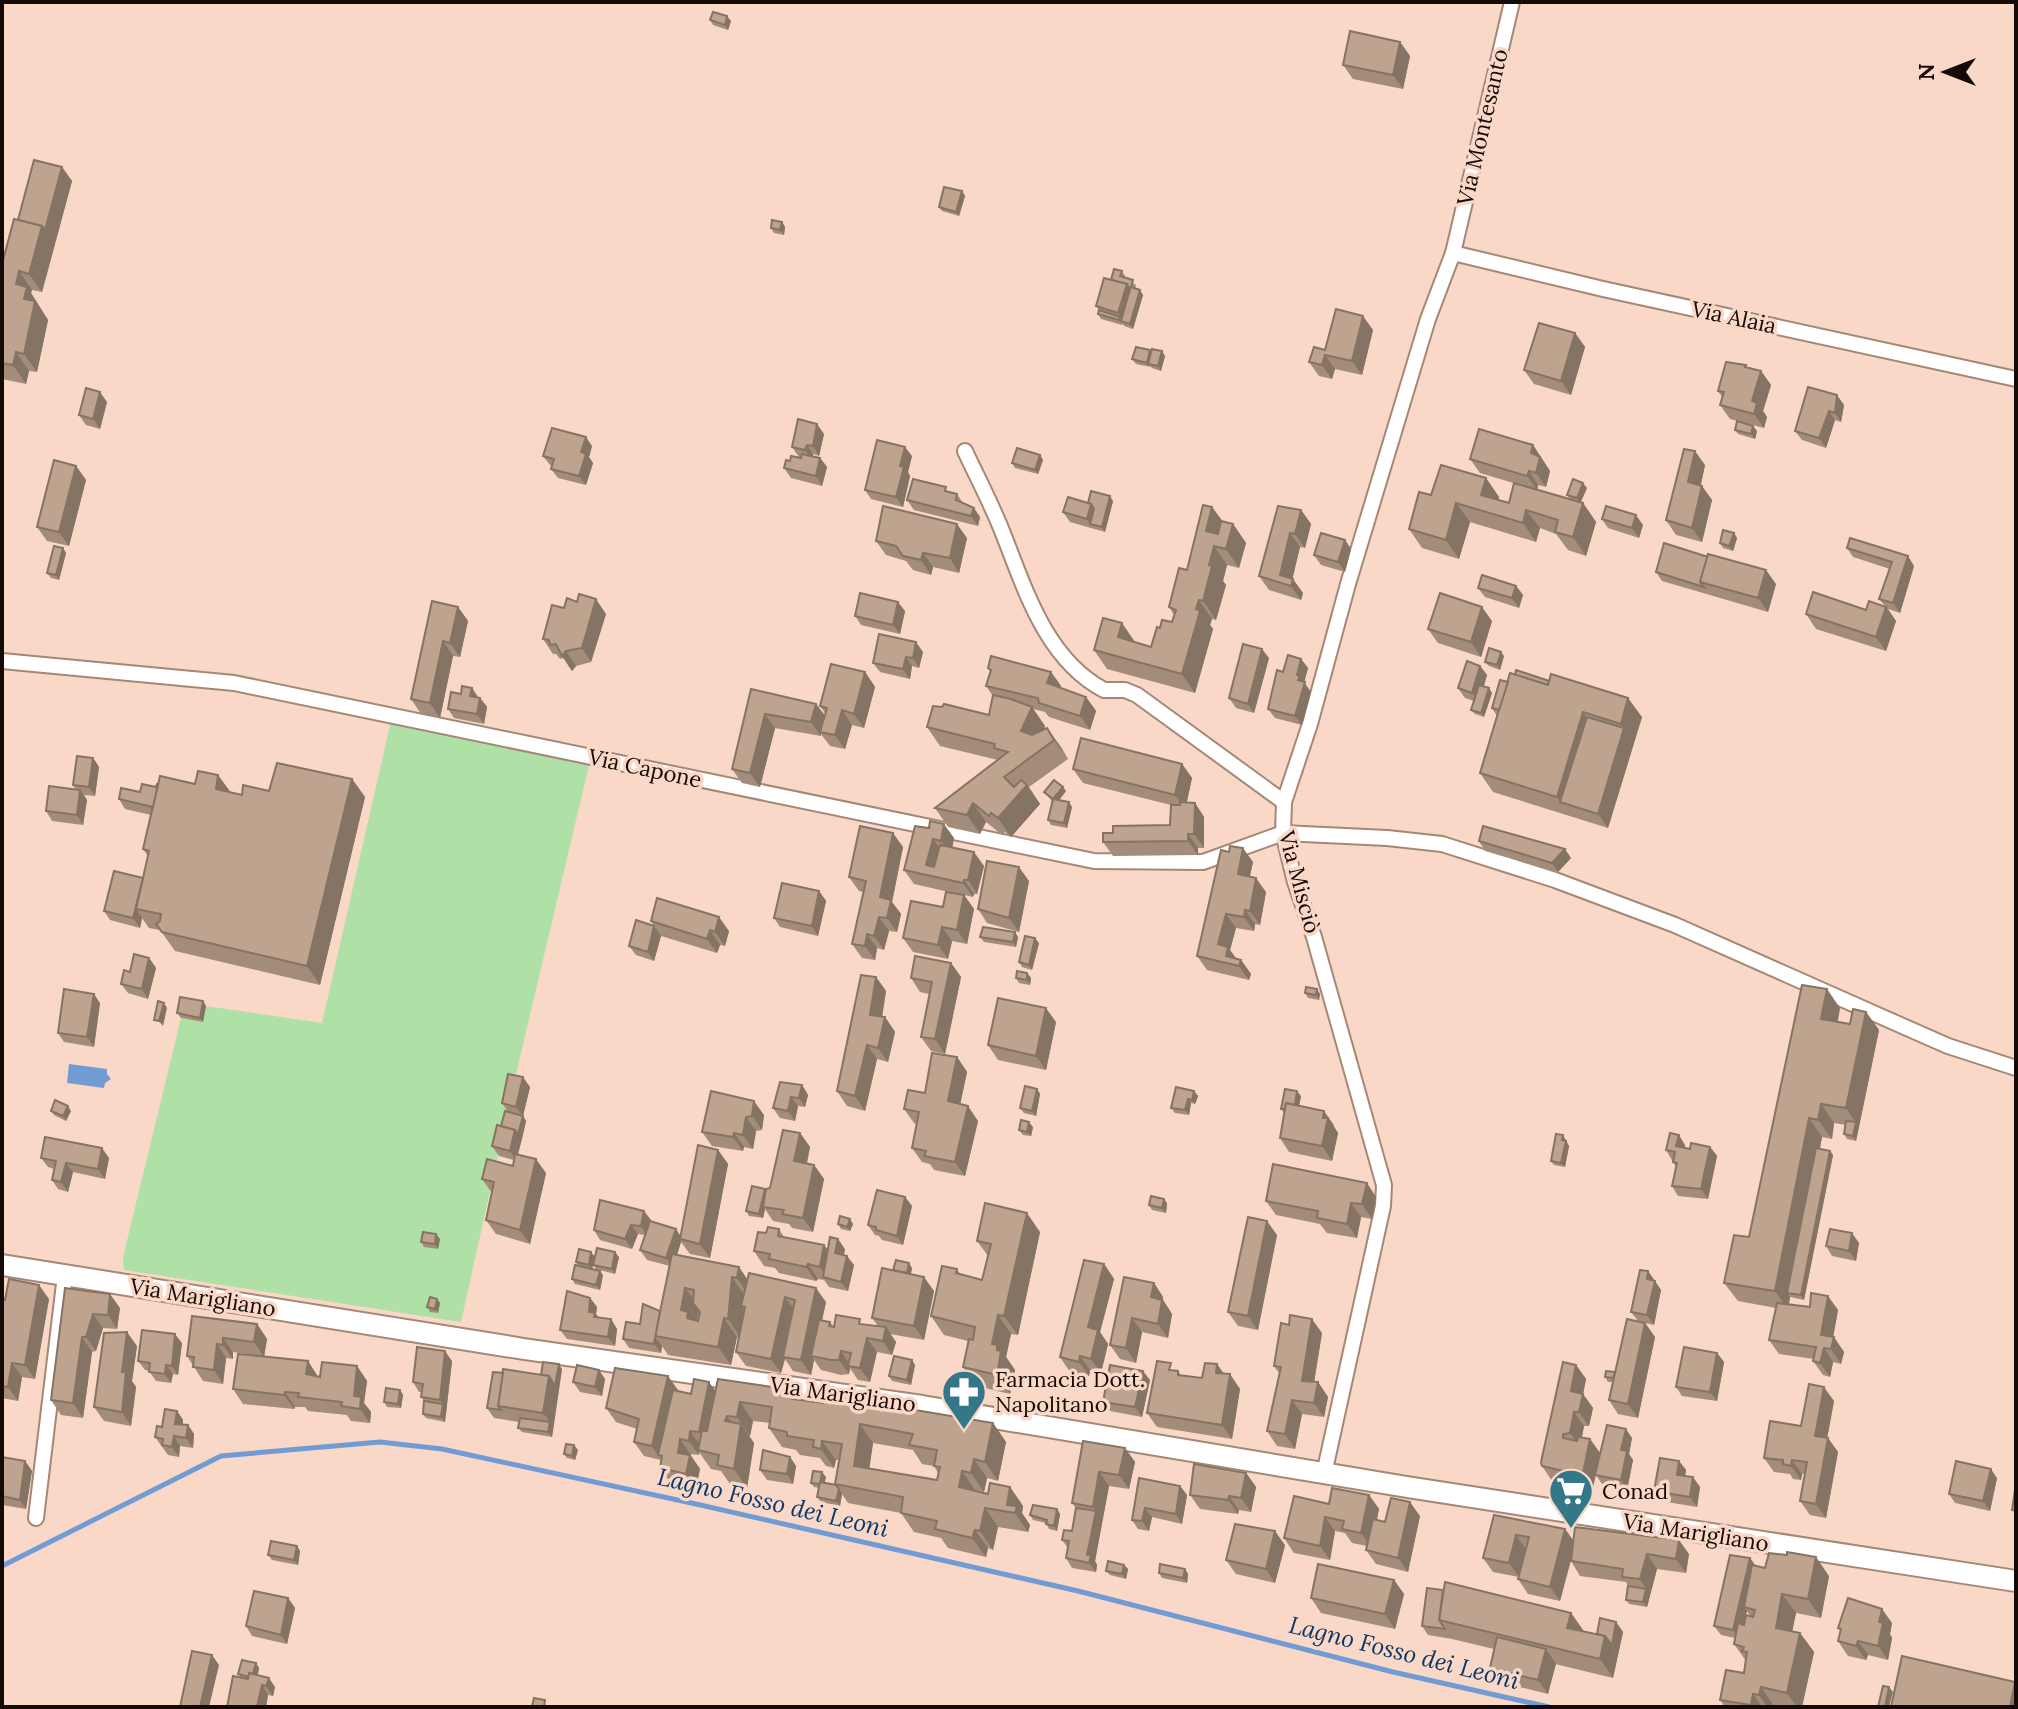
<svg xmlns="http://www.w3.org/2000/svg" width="2018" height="1709" font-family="Lora,serif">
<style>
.green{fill:#afe1a7}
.water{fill:#719cd3}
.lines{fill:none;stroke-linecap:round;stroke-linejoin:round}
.stream{stroke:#719cd3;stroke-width:5}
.street-casing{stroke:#a58777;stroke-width:18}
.secondary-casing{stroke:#a58777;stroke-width:24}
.street{stroke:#fff;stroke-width:14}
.secondary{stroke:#fff;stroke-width:20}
.wall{fill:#a38d7a;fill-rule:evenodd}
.shaded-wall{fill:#857363}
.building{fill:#bea48e;stroke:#857363;stroke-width:2;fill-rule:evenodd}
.labels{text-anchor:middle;stroke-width:7;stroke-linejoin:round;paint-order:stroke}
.street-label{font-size:22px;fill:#150a05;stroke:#f9d8c7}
.poi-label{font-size:22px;fill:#150a05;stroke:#f9d8c7;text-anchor:start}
.water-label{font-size:24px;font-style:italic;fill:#0a3769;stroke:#f9d8c7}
</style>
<rect width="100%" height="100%" fill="#f9d8c7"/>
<!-- green -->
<polygon class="green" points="391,721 590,761 517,1070 461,1322 124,1270 123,1257 181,1018 203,1022 206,1006 322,1023"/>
<!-- water -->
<polygon class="water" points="69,1064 107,1069 107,1074 111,1079 105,1083 104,1088 67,1083"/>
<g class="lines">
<!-- stream -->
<polyline class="stream" points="2,1566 221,1456 380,1442 442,1449 696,1504 1078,1591 1393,1672 1549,1707"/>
<!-- street casing -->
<g class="street-casing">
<g id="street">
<polyline points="1453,253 1603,289 2016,379"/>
<path d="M965 451C978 479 993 507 1004 536 1026 592 1047 660 1104 690H1125L1137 695 1284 802"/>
<polyline points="2,661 234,683 1094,861 1203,862 1283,833 1387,838 1442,844 1555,880 1675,925 1898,1024 1948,1046 2016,1068"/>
<polyline points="1324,1474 1383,1206 1384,1185 1314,937 1295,882 1283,833 1284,802 1310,724 1348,584 1428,319 1453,253 1512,2"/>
<polyline points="36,1518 65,1275"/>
</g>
</g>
<!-- secondary casing -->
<g class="secondary-casing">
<polyline id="secondary" points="2,1265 524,1349 922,1406 1407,1487 2016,1581"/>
</g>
<!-- street -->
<use href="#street" class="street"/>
<!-- secondary -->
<use href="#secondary" class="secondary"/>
</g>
<!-- wall -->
<g class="wall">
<polygon points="710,20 731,21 728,30 713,25"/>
<polygon points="1400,42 1410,56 1403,89 1353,79 1343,65"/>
<polygon points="62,167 72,181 42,292 32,290 31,293 48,320 37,372 29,371 26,384 2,379 2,264 18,220"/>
<polygon points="962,191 965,196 959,216 942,211 939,207"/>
<polygon points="782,222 785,227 784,235 774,233 771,228"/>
<polygon points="1122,271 1125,276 1125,278 1136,285 1135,289 1143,295 1133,329 1124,326 1123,324 1122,325 1101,319 1098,314 1099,310 1096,306 1111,280"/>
<polygon points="1373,330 1362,375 1335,369 1332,379 1319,376 1309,362 1325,350"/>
<polygon points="1575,333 1585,347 1571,395 1534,384 1524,370"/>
<polygon points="1150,350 1151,352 1165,356 1161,371 1152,368 1151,367 1136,364 1132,359"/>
<polygon points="1748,368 1761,371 1771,385 1763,411 1767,417 1764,428 1730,419 1720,405 1722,397 1718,391"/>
<polygon points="1808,387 1844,405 1841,422 1835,420 1826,448 1802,440 1795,431"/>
<polygon points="107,402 100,429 86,425 79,415"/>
<polygon points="1735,430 1757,431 1755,439 1738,434"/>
<polygon points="824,434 819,456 813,454 813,456 820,458 827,467 822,486 791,478 784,468 790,461 801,457 799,457 792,447"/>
<polygon points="1533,445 1550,471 1546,487 1538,485 1537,490 1570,499 1567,495 1587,488 1581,502 1583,503 1596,522 1586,556 1568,550 1556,534 1540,528 1536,542 1470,522 1459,559 1422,548 1409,529 1431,495 1486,478 1499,497 1498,500 1509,503 1520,485 1480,473 1470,459"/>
<polygon points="592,446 589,457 593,463 586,485 558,478 551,469 552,466 550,465 543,456"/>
<polygon points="1040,455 1043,460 1038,474 1015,468 1012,463"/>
<polygon points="912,456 908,472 910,476 903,507 871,499 865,490"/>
<polygon points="1705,465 1701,485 1712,500 1702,542 1676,535 1666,520"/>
<polygon points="76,466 86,480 69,546 47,541 37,527"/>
<polygon points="949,492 957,494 963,503 980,517 978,526 914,510 907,500"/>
<polygon points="1113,501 1105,532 1070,522 1063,512 1088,503"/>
<polygon points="1212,507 1223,522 1233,524 1246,543 1239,568 1227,565 1223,581 1226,585 1216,620 1212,619 1210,625 1213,629 1195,693 1107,669 1094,650 1135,642 1151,647 1160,628 1172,622 1174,615 1169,607 1187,570"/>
<polygon points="1301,510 1311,524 1305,548 1300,547 1292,579 1303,593 1301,600 1269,590 1259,576"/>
<polygon points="1602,519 1643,525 1639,538 1608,528"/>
<polygon points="1734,533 1737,538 1733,551 1723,548 1720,543"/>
<polygon points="967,538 959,573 933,567 931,575 913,570 906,561 886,555 876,541"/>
<polygon points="1345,540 1351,549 1345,572 1321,565 1314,555"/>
<polygon points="63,548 66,553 59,580 51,578 47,573"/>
<polygon points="1847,548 1914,566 1900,613 1888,609 1896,621 1886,651 1816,629 1806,614 1866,610 1885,606 1879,599 1890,569 1853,557"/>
<polygon points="1656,572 1776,584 1768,612 1662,581"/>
<polygon points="1516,586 1523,595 1519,608 1485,597 1478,588"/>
<polygon points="458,607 468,621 460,657 453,656 440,718 421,714 411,699"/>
<polygon points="564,608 606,614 591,662 576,666 572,671 564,658 560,659 556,654 553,654 543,639"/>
<polygon points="905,611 900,634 861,625 855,616"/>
<polygon points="1492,621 1481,657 1438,643 1428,629"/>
<polygon points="923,652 919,668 912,666 910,679 880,672 873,663"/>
<polygon points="1504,656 1500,670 1489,666 1485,662"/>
<polygon points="1269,658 1254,713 1236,708 1229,698"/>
<polygon points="1301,659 1308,668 1304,682 1311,692 1302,725 1275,718 1268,709 1283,672"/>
<polygon points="1480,666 1487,675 1484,686 1492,693 1484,717 1475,714 1471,710 1474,701 1465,698 1458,688"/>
<polygon points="988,668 1051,672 1061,686 1060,688 1086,697 1096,711 1090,730 1049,717 1045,712 1033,709 1045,726 1044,730 1047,728 1068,759 1029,787 1040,804 1011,837 1005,832 1002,835 986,822 980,834 948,827 935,808 998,760 940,746 927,727 989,715 993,696 986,686 990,671"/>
<polygon points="865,672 875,687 864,728 852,725 845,749 830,746 821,734 821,736 775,728 760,787 742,783 732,769 751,689 816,704 825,715 825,713 820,706"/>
<polygon points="1500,680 1642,717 1608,828 1493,792 1480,773 1497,716 1492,708"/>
<polygon points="480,698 487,707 484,724 454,718 448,709"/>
<polygon points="93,758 99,767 95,796 84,795 87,800 83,825 52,821 46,811 76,790 73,785"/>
<polygon points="1182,764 1192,778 1187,802 1195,803 1204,817 1204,848 1198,848 1198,855 1113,856 1103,842 1113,833 1170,825 1171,805 1083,783 1073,769"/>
<polygon points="352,779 365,797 320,985 175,951 160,930 149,928 142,918 140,928 110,920 104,911 143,878 148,856 143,849 151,815 125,809 119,799 156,787 230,792 242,795"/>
<polygon points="1066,791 1059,800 1072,807 1067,828 1051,825 1048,820 1052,801 1044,792"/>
<polygon points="915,826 954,838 952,848 984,866 977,894 974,894 973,897 964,895 974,909 967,944 952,941 948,959 913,952 903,938 958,894 914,884 904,870"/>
<polygon points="1479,841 1571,858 1558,872 1485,851"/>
<polygon points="903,847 892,902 901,914 897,932 889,931 884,950 877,948 875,960 862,958 852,944 863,892 859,891 849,877"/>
<polygon points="1253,862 1250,876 1266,892 1260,925 1255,924 1254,931 1236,928 1230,950 1236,959 1241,960 1251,974 1249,980 1207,970 1197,956"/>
<polygon points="1029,881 1019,932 987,923 978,909"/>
<polygon points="819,891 826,901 818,936 780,927 774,918"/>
<polygon points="651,921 729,931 725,946 720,945 717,953 661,936 654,961 636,955 629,946 654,926"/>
<polygon points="980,937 1018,937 1016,947 984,942"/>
<polygon points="1039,943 1032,970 1022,967 1019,962"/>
<polygon points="149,958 156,968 148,999 128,993 121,984 130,972"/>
<polygon points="951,963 961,977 945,1054 931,1051 921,1037 929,994 920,992 911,978"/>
<polygon points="1027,973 1031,978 1030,985 1019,983 1016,978"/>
<polygon points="876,977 886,991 882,1017 885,1017 895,1032 888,1062 877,1059 865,1111 847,1106 837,1091"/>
<polygon points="1305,993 1320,994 1319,1000 1308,998"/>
<polygon points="203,1001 206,1006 203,1022 181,1018 177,1013"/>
<polygon points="100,1003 94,1047 64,1042 58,1033"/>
<polygon points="1840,1008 1838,1021 1850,1024 1866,1012 1879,1030 1856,1141 1847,1139 1844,1134 1846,1125 1834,1123 1832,1139 1822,1137 1820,1149 1830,1151 1833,1155 1804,1300 1790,1297 1789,1304 1838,1310 1833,1337 1844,1352 1841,1364 1833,1362 1830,1377 1823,1375 1813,1361 1814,1359 1779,1354 1769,1340 1776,1308 1738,1301 1724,1283 1749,1237"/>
<polygon points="1056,1022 1046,1070 998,1060 988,1045"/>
<polygon points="957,1057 967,1072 960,1104 978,1121 965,1176 934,1170 930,1164 922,1162 912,1148 917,1124 914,1123 904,1109 925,1093"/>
<polygon points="802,1085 808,1095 805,1107 798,1106 795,1121 780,1118 773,1108"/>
<polygon points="530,1087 523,1116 526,1121 518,1155 546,1173 530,1244 496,1234 486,1220 492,1193 482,1179 513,1166 514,1160 499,1156 492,1146 508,1112 502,1103"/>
<polygon points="1037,1089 1040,1094 1036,1116 1024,1113 1020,1108"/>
<polygon points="711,1091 764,1115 762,1130 756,1131 753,1149 744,1147 743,1151 712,1146 702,1132"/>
<polygon points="1194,1091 1198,1096 1195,1104 1191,1103 1189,1115 1175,1113 1171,1108"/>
<polygon points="1301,1096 1299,1106 1324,1111 1334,1125 1334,1127 1338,1133 1332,1161 1289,1152 1280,1138 1284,1113 1281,1109"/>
<polygon points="51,1111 71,1111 66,1121 54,1115"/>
<polygon points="1033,1127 1031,1136 1023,1135 1019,1130"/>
<polygon points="800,1133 810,1147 807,1164 814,1165 824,1179 813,1232 792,1228 789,1224 773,1221 765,1209 763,1218 749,1216 746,1211 765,1189 770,1188"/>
<polygon points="1566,1140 1566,1142 1569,1146 1565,1167 1554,1165 1551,1161"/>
<polygon points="1685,1145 1685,1148 1690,1149 1710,1147 1717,1156 1708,1199 1678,1196 1672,1186 1676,1167 1666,1150"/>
<polygon points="718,1150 728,1164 710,1258 690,1254 681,1242 677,1255 747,1279 826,1302 822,1320 830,1322 834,1327 863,1324 878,1326 872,1318 893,1270 912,1268 911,1274 934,1291 924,1340 890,1334 896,1342 892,1355 877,1352 870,1382 858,1380 850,1368 849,1374 841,1375 821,1370 814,1360 811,1375 793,1371 785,1359 781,1373 746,1366 736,1352 739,1338 737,1337 731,1365 668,1355 662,1346 661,1353 629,1348 623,1339 640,1324 660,1311 670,1266 647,1260 640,1250 645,1235 638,1234 632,1249 600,1240 594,1230 651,1220 650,1221 681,1236"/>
<polygon points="41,1158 109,1158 105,1179 73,1172 68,1192 58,1189 52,1180 54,1169 48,1167"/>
<polygon points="905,1197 912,1206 903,1245 882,1240 879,1236 875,1235 868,1225"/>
<polygon points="1376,1197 1372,1219 1361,1217 1357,1238 1327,1233 1320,1224 1276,1215 1266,1201"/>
<polygon points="1167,1203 1166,1213 1152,1210 1149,1205"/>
<polygon points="838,1224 853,1224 850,1231 841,1229"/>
<polygon points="779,1229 784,1237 824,1245 828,1250 845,1249 844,1255 854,1265 848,1291 829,1287 824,1280 818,1279 816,1281 779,1273 775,1268 764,1266 754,1251 766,1233"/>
<polygon points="1040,1232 1018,1335 1011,1334 1006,1357 1015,1370 1010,1394 976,1386 963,1367 968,1341 944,1335 931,1316 957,1269 960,1274 982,1280 988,1256 977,1241"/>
<polygon points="1277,1235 1258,1330 1238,1326 1228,1312"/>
<polygon points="440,1239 438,1249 424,1247 421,1242"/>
<polygon points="1859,1243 1856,1261 1832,1256 1826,1246"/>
<polygon points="595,1257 619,1257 615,1274 596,1269 593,1265 592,1269 603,1275 600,1290 575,1284 572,1279 578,1266 576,1262"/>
<polygon points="1104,1264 1114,1279 1100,1332 1108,1344 1101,1373 1090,1370 1089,1376 1070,1372 1060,1357"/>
<polygon points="1648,1271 1661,1290 1654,1325 1645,1323 1655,1337 1638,1418 1618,1414 1609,1400 1612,1382 1608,1382 1605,1377 1615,1372 1638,1321 1631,1312"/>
<polygon points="1154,1283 1163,1297 1163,1300 1172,1314 1168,1338 1142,1332 1136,1363 1120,1359 1110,1345"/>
<polygon points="65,1288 120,1308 117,1329 103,1328 96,1351 92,1352 83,1418 61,1415 51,1400"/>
<polygon points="590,1298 597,1307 596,1314 598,1318 611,1319 617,1329 615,1346 567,1339 560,1330"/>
<polygon points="2,1299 49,1299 35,1379 22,1377 18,1401 2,1398"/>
<polygon points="437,1299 440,1303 438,1313 430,1312 427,1307"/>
<polygon points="192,1316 257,1324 267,1339 264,1357 233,1352 233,1359 226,1358 223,1384 203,1381 187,1356"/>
<polygon points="1322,1333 1314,1382 1318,1382 1328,1397 1324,1417 1302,1414 1295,1449 1277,1446 1267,1431 1279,1373 1274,1366"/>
<polygon points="182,1343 178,1375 173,1374 171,1383 156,1381 149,1371 145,1370 138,1361"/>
<polygon points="137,1346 132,1381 136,1387 131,1426 104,1421 94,1407"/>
<polygon points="1717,1353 1724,1362 1717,1401 1682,1396 1676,1387"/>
<polygon points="308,1361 317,1376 320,1377 357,1366 367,1381 364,1403 371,1412 370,1423 351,1421 347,1415 308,1411 305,1407 295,1407 294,1409 243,1404 233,1389"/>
<polygon points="452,1361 445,1422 426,1418 423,1414 424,1401 421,1397 422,1392 419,1392 413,1382"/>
<polygon points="915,1365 911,1385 892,1381 889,1376"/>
<polygon points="1576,1365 1586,1379 1583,1394 1593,1408 1589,1426 1584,1426 1582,1437 1590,1439 1600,1453 1632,1438 1629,1454 1633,1460 1627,1490 1602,1484 1596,1475 1593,1487 1590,1489 1552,1481 1542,1466"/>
<polygon points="562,1369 552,1437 522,1432 518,1428 519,1422 494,1418 487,1408 503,1373 541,1375"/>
<polygon points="1176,1371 1178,1371 1181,1375 1202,1378 1240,1389 1232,1439 1157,1427 1147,1413"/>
<polygon points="605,1379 602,1396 580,1392 573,1382"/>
<polygon points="1150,1380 1142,1417 1110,1411 1103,1402"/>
<polygon points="400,1390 403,1395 401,1408 387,1407 384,1402"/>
<path d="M678 1390V1391L691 1394 716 1391 793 1390 800 1400 993 1423 1006 1442 998 1481 987 1478 984 1492 975 1490 988 1494 1010 1487 1023 1506 1022 1513 1030 1525 1028 1532 998 1527 993 1550 988 1548 986 1557 948 1548 941 1538 914 1532 901 1513 848 1503 842 1494 840 1506 821 1502 817 1497 819 1488 814 1487 811 1483 826 1477 824 1483 836 1485 839 1460H836L834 1468 826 1466 820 1458 800 1455 796 1450 782 1447 769 1428 770 1423 753 1421 750 1436H749L754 1443 747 1488 730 1484 721 1471 711 1469 699 1452V1455L690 1454V1455L700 1469 696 1488 670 1482 660 1468 661 1460 644 1456 634 1442 637 1429 616 1422 606 1408ZM873 1443 913 1450 922 1464 934 1466 938 1473 937 1480 869 1468Z"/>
<polygon points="1834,1401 1827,1438 1838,1452 1826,1518 1810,1515 1800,1501 1805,1474 1802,1474 1801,1480 1793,1479 1790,1474 1774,1472 1764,1458 1801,1426"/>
<polygon points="177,1411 183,1420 183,1424 188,1425 194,1434 193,1448 180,1446 179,1457 168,1455 155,1437 162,1427"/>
<polygon points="1083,1441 1125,1448 1135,1462 1129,1489 1109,1486 1095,1561 1097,1565 1096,1572 1072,1568 1066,1558 1068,1548 1062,1540 1072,1531 1076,1508 1072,1503"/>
<polygon points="578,1450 575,1460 567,1458 564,1454"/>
<polygon points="2,1457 25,1461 32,1471 26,1509 2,1505"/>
<polygon points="790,1457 796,1466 793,1484 767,1480 760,1470"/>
<polygon points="1679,1461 1686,1470 1685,1476 1700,1487 1697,1507 1661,1501 1654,1491"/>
<polygon points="1246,1473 1256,1487 1251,1512 1239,1510 1238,1514 1200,1509 1190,1495"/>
<polygon points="1139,1478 1180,1486 1187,1495 1182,1524 1152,1517 1149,1531 1138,1529 1132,1520"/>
<polygon points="1997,1478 1990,1511 1955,1503 1949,1494"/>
<polygon points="1369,1495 1379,1509 1377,1520 1385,1522 1420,1516 1408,1572 1376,1564 1366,1550 1367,1546 1352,1543 1345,1533 1335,1531 1330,1560 1294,1553 1284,1538 1329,1504"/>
<polygon points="1057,1509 1060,1514 1057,1531 1049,1529 1046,1523 1033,1520 1030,1515"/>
<polygon points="1494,1515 1565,1529 1573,1540 1689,1554 1686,1573 1657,1569 1647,1607 1629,1604 1626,1600 1628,1586 1626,1582 1580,1576 1571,1561 1560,1601 1528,1594 1518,1579 1526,1549 1519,1577 1493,1572 1483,1558"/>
<polygon points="1285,1545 1275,1583 1236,1574 1226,1560"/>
<polygon points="297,1546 300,1551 298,1565 272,1560 268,1555"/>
<path d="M1750 1558 1755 1565 1765 1568 1829 1576 1821 1618 1796 1613 1792 1631 1800 1633 1814 1652 1802 1707H1725L1720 1700 1744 1673 1746 1661 1734 1644 1735 1638 1721 1635 1714 1626ZM1747 1611 1750 1616 1743 1624Z"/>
<polygon points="1124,1565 1128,1569 1126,1579 1110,1575 1106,1571"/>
<polygon points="1185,1569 1188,1574 1187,1583 1162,1578 1159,1573"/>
<polygon points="1394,1580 1404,1594 1395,1629 1321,1613 1311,1598"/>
<polygon points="1427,1588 1571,1613 1584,1631 1597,1634 1616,1622 1623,1632 1613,1678 1555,1664 1548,1694 1499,1682 1490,1668 1494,1649 1452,1639 1428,1635 1422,1626"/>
<polygon points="288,1598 295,1608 287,1644 252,1636 246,1626"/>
<polygon points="1892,1623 1890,1634 1892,1638 1888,1660 1868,1655 1866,1660 1848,1656 1838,1641 1841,1631 1838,1628"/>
<polygon points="256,1663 259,1668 258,1675 275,1687 273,1696 268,1695 266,1707 227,1707 241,1678 238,1674"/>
</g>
<!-- shaded-wall -->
<g class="shaded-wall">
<polygon points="727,16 731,21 728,30 725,25"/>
<polygon points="1400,42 1410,56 1403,89 1393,75"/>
<polygon points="62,167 72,181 42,292 29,274 42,226"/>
<polygon points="962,191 965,196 959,216 956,212"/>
<polygon points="782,222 785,227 784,235 780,230"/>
<polygon points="19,271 32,290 31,293 48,320 37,372 24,354 16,284"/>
<polygon points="1127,284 1134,294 1125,322 1118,313"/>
<polygon points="1140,290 1143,295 1133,329 1130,324"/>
<polygon points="1363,316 1373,330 1362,375 1352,361"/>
<polygon points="1575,333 1585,347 1571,395 1561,381"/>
<polygon points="1162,351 1165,356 1161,371 1158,366"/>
<polygon points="16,352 29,371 26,384 13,365"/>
<polygon points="1325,355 1335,369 1332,379 1322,365"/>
<polygon points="1761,371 1771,385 1763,411 1767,417 1764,428 1754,414 1752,401"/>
<polygon points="100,392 107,402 100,429 93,419"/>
<polygon points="1837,395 1844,405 1841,422 1835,413"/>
<polygon points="1829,411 1835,420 1826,448 1819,438"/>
<polygon points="817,424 824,434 819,456 813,446"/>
<polygon points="1753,426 1757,431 1755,439 1751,434"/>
<polygon points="586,437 592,446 589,457 593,463 586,485 579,476 581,452"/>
<polygon points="807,445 813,454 812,460 805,450"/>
<polygon points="1533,445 1550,471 1546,487 1536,473 1531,453"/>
<polygon points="905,447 912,456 908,472 910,476 903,507 896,497 900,466"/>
<polygon points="1695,451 1705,465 1698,496 1688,482"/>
<polygon points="1040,455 1043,460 1038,474 1035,470"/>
<polygon points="820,458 827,467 822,486 816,476"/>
<polygon points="76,466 86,480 69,546 59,532"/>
<polygon points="1529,471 1538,485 1537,490 1527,476"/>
<polygon points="1486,478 1499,497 1494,514 1481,495"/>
<polygon points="1583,483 1587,488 1580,503 1577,498"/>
<polygon points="1702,486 1712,500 1702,542 1692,528"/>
<polygon points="1110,496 1113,501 1105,532 1102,527"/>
<polygon points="1456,503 1470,522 1459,559 1446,540"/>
<polygon points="1583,503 1596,522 1586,556 1573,537"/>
<polygon points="1091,504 1098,513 1090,524 1087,519"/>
<polygon points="1212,507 1226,526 1220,548 1206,531"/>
<polygon points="974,508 980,517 978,526 971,516"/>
<polygon points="1301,510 1311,524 1305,548 1295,534"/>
<polygon points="1526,510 1540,528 1536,542 1523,523"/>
<polygon points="1636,515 1643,525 1639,538 1632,528"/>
<polygon points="957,524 967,538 959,573 950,558"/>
<polygon points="1233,524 1246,543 1239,568 1226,549"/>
<polygon points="1290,533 1300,547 1291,585 1280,575"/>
<polygon points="1734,533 1737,538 1733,551 1729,546"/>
<polygon points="1345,540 1351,549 1345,572 1338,562"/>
<polygon points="1214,546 1227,565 1223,581 1226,585 1216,620 1203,601"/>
<polygon points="63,548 66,553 59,580 56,575"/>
<polygon points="923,553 933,567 931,575 921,560"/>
<polygon points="1908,556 1914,566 1900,613 1893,603"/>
<polygon points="1766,570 1776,584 1768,612 1758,598"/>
<polygon points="1293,579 1303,593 1301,600 1291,586"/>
<polygon points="1516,586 1523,595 1519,608 1512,598"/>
<polygon points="596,599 606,614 591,662 582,648"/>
<polygon points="1199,600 1212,619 1210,625 1213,629 1195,693 1182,674"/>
<polygon points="898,602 905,611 900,634 893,625"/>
<polygon points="458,607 468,621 460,657 450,643"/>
<polygon points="1482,607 1492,621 1481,657 1471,642"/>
<polygon points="1886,607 1896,621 1886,651 1876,637"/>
<polygon points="1122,623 1135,642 1131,656 1118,637"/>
<polygon points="443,641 453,656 440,718 430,703"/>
<polygon points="916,642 923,652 919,668 913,658"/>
<polygon points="1262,649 1269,658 1254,713 1248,704"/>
<polygon points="566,651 576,666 572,671 562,656"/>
<polygon points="1501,652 1504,656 1500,670 1497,665"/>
<polygon points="906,657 912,666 910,679 903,669"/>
<polygon points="1301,659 1308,668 1304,683 1311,692 1302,725 1295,716 1298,680 1297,675"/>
<polygon points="1480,666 1487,675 1479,702 1472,693"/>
<polygon points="865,672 875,687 864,728 854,714"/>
<polygon points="1051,672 1061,686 1057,697 1047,683"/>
<polygon points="472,688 478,697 470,696"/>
<polygon points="1489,688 1492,693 1484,717 1481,713"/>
<polygon points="1086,697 1096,711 1090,730 1080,716"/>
<polygon points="480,698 487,707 484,724 477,714"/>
<polygon points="1628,698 1642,717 1608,828 1598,814 1624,729 1621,724"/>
<polygon points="816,704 826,718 820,732 821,734 821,736 811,722"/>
<polygon points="1032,707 1045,726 1035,750 1021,731"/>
<polygon points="842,710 852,725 845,749 835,735"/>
<polygon points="1583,712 1597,731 1560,802 1557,797"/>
<polygon points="765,714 775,728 760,787 750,773"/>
<polygon points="1047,728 1061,747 1068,759 1054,740"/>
<polygon points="93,758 99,767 95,796 89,787"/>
<polygon points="1182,764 1192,778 1185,809 1175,795"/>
<polygon points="218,775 232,794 216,789"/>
<polygon points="352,779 365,797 320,985 307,966"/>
<polygon points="1027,785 1040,804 1011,837 998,818"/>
<polygon points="1063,787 1066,791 1056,804 1053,799"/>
<polygon points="80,790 87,800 83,825 77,815"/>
<polygon points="1069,802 1072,807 1067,828 1064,823"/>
<polygon points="973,803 986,822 980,834 967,815"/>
<polygon points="1195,803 1204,817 1204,848 1194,834"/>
<polygon points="944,824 954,838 951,855 941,841"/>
<polygon points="893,833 903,847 892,902 901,914 897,932 887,918 880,897"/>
<polygon points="1188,834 1198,848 1198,855 1188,841"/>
<polygon points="933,839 943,853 936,877 926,865"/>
<polygon points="1243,848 1253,862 1247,888 1238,874"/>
<polygon points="1565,849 1571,858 1558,872 1552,863"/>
<polygon points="974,852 984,866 977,894 968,880"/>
<polygon points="1019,867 1029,881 1019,932 1009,918"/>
<polygon points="1256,878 1266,892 1260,925 1250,911"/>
<polygon points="964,880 974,894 973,897 963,883"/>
<polygon points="819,891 826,901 818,936 812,926"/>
<polygon points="964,895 974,909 967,944 957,930"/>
<polygon points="136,909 142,918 140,928 133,918"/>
<polygon points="1245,910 1255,924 1254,931 1244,917"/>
<polygon points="1226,914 1236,928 1230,950 1238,961 1232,964 1218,944"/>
<polygon points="719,917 729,931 725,946 715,932"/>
<polygon points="879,917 889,931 884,950 874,936"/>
<polygon points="654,926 661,936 654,961 648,952"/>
<polygon points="942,927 952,941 948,959 938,945"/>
<polygon points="710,930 720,945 717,953 707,939"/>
<polygon points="1015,932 1018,937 1016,947 1013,942"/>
<polygon points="867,934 877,948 875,960 865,946"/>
<polygon points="1035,938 1039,943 1032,970 1029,965"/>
<polygon points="149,958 156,968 148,999 142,989"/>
<polygon points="1241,960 1251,974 1249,980 1239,966"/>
<polygon points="951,963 961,977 945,1054 935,1039"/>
<polygon points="1027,973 1031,978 1030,985 1027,980"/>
<polygon points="876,977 886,991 880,1030 870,1015"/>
<polygon points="1317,989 1320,994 1319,1000 1316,995"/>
<polygon points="1827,989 1840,1008 1834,1037 1821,1019"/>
<polygon points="94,994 100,1003 94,1047 87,1037"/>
<polygon points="203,1001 206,1006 203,1022 200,1018"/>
<polygon points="164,1003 167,1008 163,1026 159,1021"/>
<polygon points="1046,1008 1056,1022 1046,1070 1036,1056"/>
<polygon points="1866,1012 1879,1030 1859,1127 1846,1108"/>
<polygon points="885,1017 895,1032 888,1062 878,1048"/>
<polygon points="867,1045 877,1059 865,1111 855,1096"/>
<polygon points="957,1057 967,1072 958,1115 948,1101"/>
<polygon points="523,1077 530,1087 523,1116 516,1107"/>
<polygon points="802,1085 808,1095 805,1107 799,1098"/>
<polygon points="1037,1089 1040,1094 1036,1116 1032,1111"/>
<polygon points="1194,1091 1198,1096 1195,1104 1192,1100"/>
<polygon points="1297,1091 1301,1096 1297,1115 1293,1111"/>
<polygon points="791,1097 798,1106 795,1121 788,1111"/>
<polygon points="1188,1099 1191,1103 1189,1115 1185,1110"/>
<polygon points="754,1101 764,1115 762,1130 752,1116"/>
<polygon points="1821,1104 1834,1123 1832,1139 1818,1120"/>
<polygon points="68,1106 71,1111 66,1121 63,1116"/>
<polygon points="968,1106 978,1121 965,1176 955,1162"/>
<polygon points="1324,1111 1338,1133 1332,1161 1322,1146"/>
<polygon points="523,1116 526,1121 522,1139 518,1134"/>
<polygon points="746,1117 756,1131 753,1149 743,1135"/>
<polygon points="1809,1118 1822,1137 1791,1293 1787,1293 1790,1297 1788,1310 1775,1291"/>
<polygon points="1029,1122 1033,1127 1031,1136 1027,1132"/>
<polygon points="1856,1122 1859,1127 1856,1141 1853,1136"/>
<polygon points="515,1130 522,1139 516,1160 510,1151"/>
<polygon points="734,1133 744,1147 743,1151 733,1137"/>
<polygon points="800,1133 810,1147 804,1175 794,1161"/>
<polygon points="1563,1135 1569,1146 1565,1167 1561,1163"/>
<polygon points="1679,1135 1685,1145 1683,1155 1676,1146"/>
<polygon points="1710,1147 1717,1156 1708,1199 1701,1189"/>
<polygon points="102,1148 109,1158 105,1179 98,1169"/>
<polygon points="718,1150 728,1164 710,1258 700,1244"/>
<polygon points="1830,1151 1833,1155 1804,1300 1801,1295"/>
<polygon points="536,1159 546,1173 530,1244 520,1230"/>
<polygon points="66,1163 73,1172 68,1192 61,1182"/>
<polygon points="814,1165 824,1179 813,1232 803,1218"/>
<polygon points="1367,1183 1376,1197 1372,1219 1362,1204"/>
<polygon points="765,1189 768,1194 763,1207 765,1209 763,1218 759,1214"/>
<polygon points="905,1197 912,1206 903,1245 897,1236"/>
<polygon points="1164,1199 1167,1203 1166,1213 1162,1208"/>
<polygon points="1351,1203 1361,1217 1357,1238 1347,1224"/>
<polygon points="644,1211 651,1220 647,1236 641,1226"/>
<polygon points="1027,1213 1040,1232 1018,1335 1004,1316"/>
<polygon points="850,1219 853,1224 850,1231 847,1227"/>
<polygon points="1267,1221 1277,1235 1258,1330 1248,1316"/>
<polygon points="631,1225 638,1234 632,1249 625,1239"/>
<polygon points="676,1229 682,1238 680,1239 681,1242 673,1267 666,1258"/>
<polygon points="1852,1233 1859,1243 1856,1261 1849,1251"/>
<polygon points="436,1234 440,1239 438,1249 435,1244"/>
<polygon points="838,1239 845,1249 842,1262 835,1253"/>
<polygon points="824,1245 834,1259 828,1279 820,1267"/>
<polygon points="591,1252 595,1257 592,1270 589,1265"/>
<polygon points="615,1252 619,1257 615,1274 612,1269"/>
<polygon points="847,1256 854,1265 848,1291 841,1282"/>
<polygon points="909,1263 912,1268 909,1282 906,1277"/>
<polygon points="808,1264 818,1279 816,1281 806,1267"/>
<polygon points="1104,1264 1114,1279 1100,1332 1108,1344 1101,1373 1091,1359 1088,1327"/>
<polygon points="739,1267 752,1286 750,1297 737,1278"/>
<polygon points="600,1271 603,1275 600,1290 596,1285"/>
<polygon points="1648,1271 1661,1290 1654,1325 1647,1315 1647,1279"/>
<polygon points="732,1277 745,1296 741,1306 744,1310 741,1338 728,1319"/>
<polygon points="924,1277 934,1291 924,1340 914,1326"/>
<polygon points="1154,1283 1163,1297 1163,1300 1172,1314 1168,1338 1158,1324 1151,1297"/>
<polygon points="39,1285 49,1299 35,1379 25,1365"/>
<polygon points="685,1288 699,1306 696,1322 700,1337 681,1310"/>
<polygon points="816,1288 826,1302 814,1357 811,1356 814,1360 811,1375 801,1360"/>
<polygon points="110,1294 120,1308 117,1329 108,1315"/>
<polygon points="1828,1296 1838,1310 1831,1349 1821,1335"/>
<polygon points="785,1297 795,1311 783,1357 785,1359 781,1373 771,1359"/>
<polygon points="590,1298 597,1307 596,1314 602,1322 589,1312"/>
<polygon points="437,1299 440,1303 438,1313 435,1309"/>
<polygon points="93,1314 103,1328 96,1351 86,1337"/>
<polygon points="998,1315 1011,1334 1006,1357 1015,1370 1010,1394 997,1375 992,1344"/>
<polygon points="724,1318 737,1337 731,1365 718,1347"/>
<polygon points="1132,1318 1142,1332 1136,1363 1126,1348"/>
<polygon points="611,1319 617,1329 615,1346 608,1337"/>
<polygon points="1312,1319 1322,1333 1312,1395 1302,1381"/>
<polygon points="1645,1323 1655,1337 1638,1418 1628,1404"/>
<polygon points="257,1324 267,1339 264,1357 254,1342"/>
<polygon points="886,1327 896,1342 892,1355 883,1341"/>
<polygon points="127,1332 137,1346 132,1381 136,1387 131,1426 122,1412 122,1372"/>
<polygon points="175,1334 182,1343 178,1375 172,1366"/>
<polygon points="82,1337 92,1352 83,1418 73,1403"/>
<polygon points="655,1337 662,1346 661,1353 654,1344"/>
<polygon points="1834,1337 1844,1352 1841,1364 1831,1349"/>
<polygon points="223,1338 233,1352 233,1359 223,1345"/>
<polygon points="867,1338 877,1352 870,1382 860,1368"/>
<polygon points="217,1344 226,1358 223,1384 214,1370"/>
<polygon points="1824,1348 1833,1362 1830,1377 1820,1363"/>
<polygon points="445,1351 452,1361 445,1422 441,1417 443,1404 440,1400"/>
<polygon points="841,1351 850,1365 848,1366 850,1368 849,1374 839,1360"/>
<polygon points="1717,1353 1724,1362 1717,1401 1710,1392"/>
<polygon points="1080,1356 1090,1370 1089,1376 1079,1362"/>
<polygon points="912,1360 915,1365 911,1385 907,1380"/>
<polygon points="308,1361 317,1375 316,1388 306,1374"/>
<polygon points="12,1363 22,1377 18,1401 8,1387"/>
<polygon points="559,1364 562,1369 552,1437 548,1432 550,1422 543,1413 549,1376"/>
<polygon points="1217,1364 1227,1378 1216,1373"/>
<polygon points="166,1365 173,1374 171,1383 165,1374"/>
<polygon points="1576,1365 1586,1379 1581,1405 1571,1391"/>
<polygon points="357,1366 367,1381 364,1403 371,1412 370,1423 360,1409 354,1396"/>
<polygon points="599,1370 605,1379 602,1396 595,1387"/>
<polygon points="1143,1371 1150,1380 1142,1417 1135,1407"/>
<polygon points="1230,1374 1240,1389 1232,1439 1222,1425"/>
<polygon points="668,1376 678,1390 663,1456 658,1455 661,1460 652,1446"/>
<polygon points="709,1382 719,1396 709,1446 699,1432"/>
<polygon points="1318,1382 1328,1397 1324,1417 1314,1403"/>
<polygon points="1824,1387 1834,1401 1825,1450 1815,1436"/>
<polygon points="400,1390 403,1395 401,1408 398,1404"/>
<polygon points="793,1390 806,1409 792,1399"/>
<polygon points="285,1392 295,1407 294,1409 284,1395"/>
<polygon points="1583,1394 1593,1408 1589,1426 1579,1412"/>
<polygon points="1292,1400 1302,1414 1295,1449 1285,1434"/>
<polygon points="740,1402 753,1421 750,1436 737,1417"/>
<polygon points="177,1411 183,1420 182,1433 175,1424"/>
<polygon points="1574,1412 1584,1426 1580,1447 1570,1433"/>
<polygon points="727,1416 740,1434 741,1424 754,1443 747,1488 734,1469 725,1421"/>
<polygon points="993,1423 1006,1442 998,1481 985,1462"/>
<polygon points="860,1424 873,1443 867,1485 854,1466"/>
<polygon points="188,1425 194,1434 193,1448 186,1438"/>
<polygon points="1626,1429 1632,1438 1629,1454 1633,1460 1627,1490 1621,1480 1621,1450"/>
<polygon points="690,1431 700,1445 699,1455 689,1441"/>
<polygon points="174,1436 180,1446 179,1457 172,1447"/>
<polygon points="1828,1438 1838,1452 1826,1518 1816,1504"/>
<polygon points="680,1439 700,1469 696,1488 686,1474 678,1453"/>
<polygon points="1590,1439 1600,1453 1593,1487 1583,1473"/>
<polygon points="822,1441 836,1460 834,1468 821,1449"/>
<polygon points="574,1445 578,1450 575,1460 572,1456"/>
<polygon points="1125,1448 1135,1462 1129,1489 1119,1475"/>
<polygon points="790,1457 796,1466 793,1484 787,1474"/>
<polygon points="974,1459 987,1478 984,1492 971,1473"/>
<polygon points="1792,1460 1802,1474 1801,1480 1791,1466"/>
<polygon points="25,1461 32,1471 26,1509 20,1500"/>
<polygon points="1679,1461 1686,1470 1684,1484 1677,1475"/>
<polygon points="1991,1469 1997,1478 1990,1511 1983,1501"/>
<polygon points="962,1471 975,1490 959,1487"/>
<polygon points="822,1472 826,1477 823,1489 820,1484"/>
<polygon points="1099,1472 1109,1486 1095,1561 1097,1565 1096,1572 1089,1563 1087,1555 1096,1511 1093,1507"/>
<polygon points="1246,1473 1256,1487 1251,1512 1241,1498"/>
<polygon points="1693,1477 1700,1487 1697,1507 1690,1497"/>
<polygon points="1180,1486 1187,1495 1182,1524 1176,1514"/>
<polygon points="1010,1487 1023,1506 1022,1513 1030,1525 1028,1532 1015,1513 1007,1505"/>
<polygon points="839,1489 842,1494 840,1506 836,1501"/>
<polygon points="1369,1495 1379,1509 1371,1547 1361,1533"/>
<polygon points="1229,1496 1239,1510 1238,1514 1228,1500"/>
<polygon points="1410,1502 1420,1516 1408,1572 1398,1558"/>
<polygon points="985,1508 998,1527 993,1550 980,1531"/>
<polygon points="1145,1508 1152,1517 1149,1531 1142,1521"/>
<polygon points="1057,1509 1060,1514 1057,1531 1054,1526"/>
<polygon points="1325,1517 1335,1531 1330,1560 1320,1546"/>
<polygon points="1565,1529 1575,1543 1560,1601 1550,1587"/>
<polygon points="975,1530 988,1548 986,1557 972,1538"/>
<polygon points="1275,1531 1285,1545 1275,1583 1266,1569"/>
<polygon points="1516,1535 1526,1549 1519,1577 1509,1563"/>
<polygon points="1679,1540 1689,1554 1686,1573 1676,1559"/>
<polygon points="297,1546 300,1551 298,1565 294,1560"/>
<polygon points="1647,1554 1657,1569 1647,1607 1643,1602 1646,1589 1640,1579"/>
<polygon points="1816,1557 1829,1576 1821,1618 1808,1599"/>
<polygon points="1750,1558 1757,1568 1744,1607 1747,1611 1740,1640 1733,1630"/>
<polygon points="1124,1565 1128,1569 1126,1579 1122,1574"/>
<polygon points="1185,1569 1188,1574 1187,1583 1183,1578"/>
<polygon points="1394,1580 1404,1594 1395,1629 1385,1614"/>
<polygon points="1782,1594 1796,1613 1789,1647 1776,1628"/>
<polygon points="288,1598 295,1608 287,1644 281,1635"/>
<polygon points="1882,1609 1892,1623 1890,1634 1892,1638 1888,1660 1878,1646 1879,1622"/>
<polygon points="1571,1613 1584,1632 1567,1628"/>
<polygon points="1616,1622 1623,1632 1618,1655 1612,1645"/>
<polygon points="1800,1633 1814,1652 1802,1707 1797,1707 1787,1693"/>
<polygon points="1605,1636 1618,1655 1613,1678 1600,1659"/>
<polygon points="1858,1641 1868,1655 1866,1660 1856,1646"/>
<polygon points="1546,1649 1556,1664 1548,1694 1538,1680"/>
<polygon points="212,1655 219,1665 209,1707 200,1707"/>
<polygon points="256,1663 259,1668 256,1683 253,1678"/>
<polygon points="269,1678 275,1687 273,1696 266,1686"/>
<polygon points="2015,1682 2016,1707 2010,1707"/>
<polygon points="262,1685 268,1695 266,1707 257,1707"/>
<polygon points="1761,1687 1774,1706 1774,1707 1767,1707 1759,1695"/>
<polygon points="1889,1687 1893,1692 1889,1707 1885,1707"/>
<polygon points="1753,1694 1762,1707 1752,1707 1751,1705"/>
</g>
<!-- building -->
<g class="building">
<polygon points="713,12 727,16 725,25 710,20"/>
<polygon points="1350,31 1400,42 1393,75 1343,65"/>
<polygon points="34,160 62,167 45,230 42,226 18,220"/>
<polygon points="944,187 962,191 956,212 939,207"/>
<polygon points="14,219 42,226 29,274 19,271 16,284 27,287 24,299 35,301 24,354 16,352 13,365 2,363 2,264"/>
<polygon points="772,220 782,222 780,230 771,228"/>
<polygon points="1114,269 1122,271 1120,276 1133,280 1131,287 1140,290 1130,324 1121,321 1130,289 1127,284 1111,280"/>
<polygon points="1104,278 1127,284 1118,313 1096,306"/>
<polygon points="1336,309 1363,316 1352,361 1325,355 1322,365 1309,362 1314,347 1325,350"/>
<polygon points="1099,310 1120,317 1119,320 1098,314"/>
<polygon points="1539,323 1575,333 1561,381 1524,370"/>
<polygon points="1136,347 1150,350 1147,363 1132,359"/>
<polygon points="1152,349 1162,351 1158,366 1148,364"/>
<polygon points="1726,362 1746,365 1745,367 1761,371 1752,401 1757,403 1754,414 1720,405 1724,392 1718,391"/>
<polygon points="1808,387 1837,395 1835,413 1829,411 1819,438 1795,431"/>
<polygon points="86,388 100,392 93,419 79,415"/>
<polygon points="798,419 817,424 813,446 807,445 805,450 792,447"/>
<polygon points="1737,421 1753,426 1751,434 1735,430"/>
<polygon points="552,428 586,437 581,452 586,454 579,476 551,469 554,459 543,456"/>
<polygon points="1479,429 1533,445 1531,453 1540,457 1536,473 1529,471 1527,476 1470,459"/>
<polygon points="877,440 905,447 900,466 904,467 896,497 865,490"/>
<polygon points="1017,448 1040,455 1035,470 1012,463"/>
<polygon points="1684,449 1695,451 1688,482 1702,486 1692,528 1666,520"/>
<polygon points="802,454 820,458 816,476 784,468 786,460 790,461 791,456 801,458"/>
<polygon points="54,460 76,466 59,532 37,527"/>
<polygon points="1441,465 1486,478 1481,495 1509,503 1514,483 1583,503 1573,537 1555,532 1558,520 1526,510 1523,523 1456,503 1446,540 1409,529 1419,492 1431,495"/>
<polygon points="913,479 946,487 945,491 957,494 956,500 974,508 971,516 907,500"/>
<polygon points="1573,479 1583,483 1577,498 1567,495"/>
<polygon points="1091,491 1110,496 1102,527 1090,524 1094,509 1091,504 1088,503"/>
<polygon points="1068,497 1091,504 1087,519 1063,512"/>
<polygon points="1203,505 1212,507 1206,531 1218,534 1221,521 1233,524 1226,549 1214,546 1209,565 1212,566 1203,601 1199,600 1196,609 1200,611 1182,674 1094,650 1103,618 1122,623 1118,637 1151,647 1157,627 1160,628 1162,620 1172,622 1176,610 1169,607 1179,568 1187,570"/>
<polygon points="883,506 957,524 950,558 923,553 921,560 903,556 896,546 876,541"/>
<polygon points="1278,506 1301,510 1295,534 1290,533 1280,575 1293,579 1291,586 1259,576"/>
<polygon points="1606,506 1636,515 1632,528 1602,519"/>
<polygon points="1723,530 1734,533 1729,546 1720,543"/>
<polygon points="1321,533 1345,540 1338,562 1314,555"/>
<polygon points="1850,538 1908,556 1893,603 1879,599 1892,562 1847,548"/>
<polygon points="1664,543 1708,557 1700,582 1704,587 1656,572"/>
<polygon points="54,546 63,548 56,575 47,573"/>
<polygon points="1708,554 1766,570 1758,598 1700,582"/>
<polygon points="1482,575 1516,586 1512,598 1478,588"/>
<polygon points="1813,592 1866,610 1869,601 1886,607 1876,637 1806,614"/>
<polygon points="860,593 898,602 893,625 855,616"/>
<polygon points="1440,593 1482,607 1471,642 1428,629"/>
<polygon points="579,594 596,599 582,648 566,651 562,656 556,644 550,645 549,640 543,639 552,605 564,608 567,598 577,602"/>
<polygon points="432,601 458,607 450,643 443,641 430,703 411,699"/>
<polygon points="879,634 916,642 913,658 906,657 903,669 873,663"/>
<polygon points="1243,644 1262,649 1248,704 1229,698"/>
<polygon points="1489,648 1501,652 1497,665 1485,662"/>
<polygon points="1288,655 1301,659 1297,675 1300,676 1298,680 1305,682 1295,716 1268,709 1277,670 1283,672"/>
<polygon points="991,656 1051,672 1047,683 1086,697 1080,716 1039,703 1038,698 986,686 991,670 988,668"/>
<polygon points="1467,661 1480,666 1472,693 1458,688"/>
<polygon points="831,664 865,672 854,714 842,710 835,735 820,732 827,708 820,706"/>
<polygon points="1516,670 1549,681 1548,685 1515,675"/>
<polygon points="1510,673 1548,685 1551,674 1628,698 1621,724 1583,712 1557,797 1480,773"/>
<polygon points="1500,680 1508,682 1499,710 1492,708"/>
<polygon points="1479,685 1489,688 1481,713 1471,710"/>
<polygon points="462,686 472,688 470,696 480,698 477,714 448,709 451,692 461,694"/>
<polygon points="751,689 816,704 811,722 765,714 750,773 732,769"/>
<polygon points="993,695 1011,699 1032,707 1021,731 1032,735 1047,728 1054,740 1004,777 1014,787 1021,780 1027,785 998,818 991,813 989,816 973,803 967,815 935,808 1008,752 994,748 995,744 927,727 933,706 942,707 944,704 989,715"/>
<polygon points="1587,717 1624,728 1598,814 1560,802"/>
<polygon points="1081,738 1182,764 1175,795 1073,769"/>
<polygon points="77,756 93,758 89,787 73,785"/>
<polygon points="277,763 352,779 307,966 162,932 156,924 160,921 161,914 136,909 149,851 143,849 160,776 195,784 198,771 218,775 216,789 242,795 243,785 269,791"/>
<polygon points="1054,780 1063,787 1053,799 1044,792"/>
<polygon points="142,784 156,787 157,784 158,784 153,807 119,799 121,788 140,792"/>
<polygon points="49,786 80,790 77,815 46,811"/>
<polygon points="1053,799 1069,802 1064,823 1048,820"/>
<polygon points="1180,802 1195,803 1194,834 1188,834 1188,841 1103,842 1103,833 1113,833 1113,826 1170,825 1171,805 1180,805"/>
<polygon points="930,821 944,824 941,841 933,839 926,865 934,867 940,845 974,852 968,880 964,880 963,883 904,870 915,826 929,828"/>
<polygon points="860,826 893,833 880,897 891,900 887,918 879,917 874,936 867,934 865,946 852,944 866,881 849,877"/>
<polygon points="1483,826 1565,849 1552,863 1479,841"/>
<polygon points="1230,846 1243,848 1238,874 1256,878 1250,911 1245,910 1244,917 1226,914 1218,944 1228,947 1226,956 1241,960 1239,966 1197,956 1221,850 1229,852"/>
<polygon points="987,861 1019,867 1009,918 978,909"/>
<polygon points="114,871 143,878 133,918 104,911"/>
<polygon points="782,883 819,891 812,926 774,918"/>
<polygon points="946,892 964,895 957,930 942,927 938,945 903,938 911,901 943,907"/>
<polygon points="657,898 719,917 715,932 710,930 707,939 651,921"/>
<polygon points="636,920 654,926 648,952 629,946"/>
<polygon points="983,927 1015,932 1013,942 980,937"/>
<polygon points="1025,936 1035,938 1029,965 1019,962"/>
<polygon points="134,954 149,958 142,989 121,984 124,970 130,972"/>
<polygon points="915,956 951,963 935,1039 921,1037 932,982 911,978"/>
<polygon points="1017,971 1027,973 1027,980 1016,978"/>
<polygon points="861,975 876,977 870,1015 885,1017 878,1048 867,1045 855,1096 837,1091"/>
<polygon points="1802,985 1827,989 1821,1019 1850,1024 1853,1009 1866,1012 1846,1108 1821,1104 1818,1120 1809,1118 1775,1291 1724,1283 1734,1235 1749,1237"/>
<polygon points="1306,987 1317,989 1316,995 1305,993"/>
<polygon points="64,989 94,994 87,1037 58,1033"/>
<polygon points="180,997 203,1001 200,1018 177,1013"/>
<polygon points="998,998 1046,1008 1036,1056 988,1045"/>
<polygon points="158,1001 164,1003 159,1021 154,1020"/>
<polygon points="932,1053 957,1057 948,1101 968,1106 955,1162 924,1156 926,1151 912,1148 919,1112 904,1109 908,1090 925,1093"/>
<polygon points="508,1074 523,1077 516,1107 502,1103"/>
<polygon points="780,1082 802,1085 799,1098 791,1097 788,1111 773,1108"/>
<polygon points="1025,1086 1037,1089 1032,1111 1020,1108"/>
<polygon points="1176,1087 1194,1091 1192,1100 1188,1099 1185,1110 1171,1108"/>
<polygon points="1285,1089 1297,1091 1295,1105 1286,1103 1285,1109 1281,1109"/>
<polygon points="711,1091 754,1101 752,1116 746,1117 743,1135 734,1133 733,1137 702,1132"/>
<polygon points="55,1100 68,1106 63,1116 51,1111"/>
<polygon points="1286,1103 1324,1111 1323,1118 1328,1118 1322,1146 1280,1138"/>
<polygon points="505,1111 523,1116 518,1134 515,1130 501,1126"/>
<polygon points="1021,1120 1029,1122 1027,1132 1019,1130"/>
<polygon points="1846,1121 1856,1122 1853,1136 1844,1134"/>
<polygon points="497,1125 515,1130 510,1151 492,1146"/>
<polygon points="783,1130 800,1133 794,1161 814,1165 803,1218 782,1214 784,1210 763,1207 766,1189 770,1188"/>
<polygon points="1670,1133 1679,1135 1676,1146 1690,1149 1691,1143 1710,1147 1701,1189 1672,1186 1677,1163 1673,1162 1675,1152 1666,1150"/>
<polygon points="1556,1134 1563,1135 1562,1140 1566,1141 1561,1163 1551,1161"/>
<polygon points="45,1137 102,1148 98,1169 66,1163 61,1182 52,1180 56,1161 41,1158"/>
<polygon points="698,1145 718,1150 700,1244 680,1239"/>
<polygon points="1816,1148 1830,1151 1801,1295 1787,1293"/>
<polygon points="515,1154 536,1159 520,1230 486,1220 494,1182 482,1179 487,1159 513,1166"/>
<polygon points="1273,1164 1367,1183 1362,1204 1351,1203 1347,1224 1317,1218 1318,1211 1266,1201"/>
<polygon points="752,1186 765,1189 759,1214 746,1211"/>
<polygon points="877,1190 905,1197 897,1236 876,1230 876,1227 868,1225"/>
<polygon points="1151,1196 1164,1199 1162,1208 1149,1205"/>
<polygon points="600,1200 644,1211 641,1226 631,1225 625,1239 594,1230"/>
<polygon points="985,1203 1027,1213 1004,1316 998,1315 992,1344 997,1345 997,1350 1001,1351 997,1375 963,1367 969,1339 973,1340 975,1327 931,1316 942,1266 957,1269 956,1273 982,1280 991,1244 977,1241"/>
<polygon points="840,1216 850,1219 847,1227 838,1224"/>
<polygon points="1248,1217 1267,1221 1248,1316 1228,1312"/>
<polygon points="650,1221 676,1229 666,1258 640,1250"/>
<polygon points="768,1227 779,1229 778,1236 824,1245 820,1267 808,1264 806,1267 769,1259 770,1254 754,1251 758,1232 766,1233"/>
<polygon points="1830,1229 1852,1233 1849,1251 1826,1246"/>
<polygon points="423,1232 436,1234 435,1244 421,1242"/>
<polygon points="830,1237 838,1239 835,1253 847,1256 841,1282 823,1277"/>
<polygon points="597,1248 615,1252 612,1269 593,1265"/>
<polygon points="579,1249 591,1252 589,1265 576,1262"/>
<path d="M672 1254 739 1267 737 1278 732 1277 728 1319 724 1318 718 1347 655 1336ZM685 1288 694 1290 693 1303 700 1312 698 1321 687 1318 688 1312 681 1310Z"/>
<polygon points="896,1260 909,1263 907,1273 893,1270"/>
<polygon points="1084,1260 1104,1264 1088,1327 1098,1330 1091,1359 1080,1356 1079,1362 1060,1357"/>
<polygon points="575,1265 600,1271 596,1285 572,1279"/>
<polygon points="882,1268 924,1277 914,1326 872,1318"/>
<polygon points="1640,1270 1648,1271 1647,1279 1655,1281 1647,1315 1631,1312"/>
<polygon points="749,1273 816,1288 801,1360 783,1357 795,1300 785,1297 771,1359 736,1352 745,1307 741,1306"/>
<polygon points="1124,1277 1154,1283 1151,1297 1162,1300 1158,1324 1132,1318 1126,1348 1110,1345"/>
<polygon points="9,1279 39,1285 25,1365 12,1363 8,1387 2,1386 2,1299 5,1300"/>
<polygon points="65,1288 110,1294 108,1315 93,1314 86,1337 82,1337 73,1403 51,1400"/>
<polygon points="567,1291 590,1298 589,1312 595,1313 594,1317 611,1319 608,1337 560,1330"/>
<polygon points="1811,1293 1828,1296 1821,1335 1834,1337 1831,1349 1824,1348 1820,1363 1813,1361 1816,1347 1769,1340 1777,1303 1810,1307"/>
<polygon points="430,1297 437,1299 435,1309 427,1307"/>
<polygon points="643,1304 660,1311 654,1344 623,1339 626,1322 640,1324"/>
<polygon points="836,1315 860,1319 859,1324 886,1327 883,1341 867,1338 860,1368 848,1366 851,1353 841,1351 839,1360 831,1360 811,1356 819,1320 830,1322 829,1326 834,1327"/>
<polygon points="1290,1315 1312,1319 1302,1381 1318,1382 1314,1403 1292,1400 1285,1434 1267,1431 1281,1367 1274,1366 1281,1323 1289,1325"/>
<polygon points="192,1316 257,1324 254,1342 223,1338 223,1345 217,1344 214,1370 193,1367 194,1357 187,1356"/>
<polygon points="1627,1319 1645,1323 1628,1404 1609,1400"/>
<polygon points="142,1330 175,1334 172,1366 166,1365 165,1374 149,1372 150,1363 138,1361"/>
<polygon points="127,1332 122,1372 126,1372 122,1412 94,1407 104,1333"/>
<polygon points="417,1347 445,1351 440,1400 421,1397 423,1384 413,1382"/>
<polygon points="1684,1347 1717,1353 1710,1392 1676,1387"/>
<polygon points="238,1354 308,1361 306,1374 320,1377 322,1362 357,1366 354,1396 361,1397 360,1409 341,1406 342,1402 298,1397 299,1393 285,1392 284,1395 233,1389"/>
<polygon points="894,1356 912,1360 907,1380 889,1376"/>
<polygon points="1157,1361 1171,1363 1169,1370 1178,1371 1178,1375 1202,1378 1205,1363 1217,1364 1216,1373 1230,1374 1222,1425 1147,1413"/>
<polygon points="543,1362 559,1364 555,1386 549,1376 541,1375"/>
<polygon points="1563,1362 1576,1365 1571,1391 1583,1394 1579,1412 1574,1412 1570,1433 1563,1434 1563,1438 1577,1441 1578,1437 1590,1439 1583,1473 1580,1475 1542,1466 1541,1462"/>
<polygon points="577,1365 599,1370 595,1387 573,1382"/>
<polygon points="1110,1365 1143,1371 1135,1407 1103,1402"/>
<polygon points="615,1368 668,1376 652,1446 634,1442 639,1419 606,1408"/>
<polygon points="503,1369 549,1376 543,1413 498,1406"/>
<polygon points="1606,1371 1615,1372 1613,1378 1605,1377"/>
<polygon points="493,1372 503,1373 498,1406 501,1410 487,1408"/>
<polygon points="694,1379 709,1382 699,1432 690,1431 689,1441 680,1439 678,1453 690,1455 686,1474 660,1468 662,1456 658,1455 673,1390 691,1394"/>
<path d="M718 1379 793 1390 792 1399 823 1403 825 1395 993 1423 985 1462 974 1459 971 1473 962 1471 959 1487 988 1494 990 1483 1010 1487 1007 1505 1017 1506 1015 1513 985 1508 980 1531 975 1530 972 1538 935 1529 937 1521 901 1513 903 1497 835 1484 842 1444 822 1441 821 1449 813 1447 814 1440 787 1436V1432L769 1428 772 1407 740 1402 737 1417 727 1416 725 1421 741 1424 734 1469 717 1465 719 1455 698 1450 702 1431H707ZM860 1424 913 1434 909 1445 937 1450 934 1466 940 1467 937 1480 854 1466Z"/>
<polygon points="1809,1384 1824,1387 1815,1436 1828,1438 1816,1504 1800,1501 1807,1462 1792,1460 1791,1466 1783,1464 1783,1460 1764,1458 1770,1421 1801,1426"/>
<polygon points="386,1388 400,1390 398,1404 384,1402"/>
<polygon points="424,1401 443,1404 441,1417 423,1414"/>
<polygon points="165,1409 177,1411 175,1424 188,1425 186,1438 174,1436 172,1447 162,1445 163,1439 155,1437 157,1426 162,1427"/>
<polygon points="520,1418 550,1422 548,1432 518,1428"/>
<polygon points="1607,1425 1626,1429 1621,1450 1627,1451 1621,1480 1595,1475"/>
<polygon points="1083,1441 1125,1448 1119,1475 1099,1472 1093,1507 1072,1503"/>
<polygon points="566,1444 574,1445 572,1456 564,1454"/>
<polygon points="763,1450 790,1457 787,1474 760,1470"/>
<polygon points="2,1457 25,1461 20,1500 2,1496"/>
<polygon points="1660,1458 1679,1461 1677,1475 1693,1477 1690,1497 1654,1491"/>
<polygon points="1956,1461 1991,1469 1983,1501 1949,1494"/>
<polygon points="1194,1464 1246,1473 1241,1498 1229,1496 1228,1500 1190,1495"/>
<polygon points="813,1471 822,1472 820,1484 811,1483"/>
<polygon points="1139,1478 1180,1486 1176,1514 1145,1508 1142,1521 1132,1520"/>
<polygon points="820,1482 836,1485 839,1489 836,1501 817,1497"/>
<polygon points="2016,1483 2016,1511 2012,1510"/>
<polygon points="1332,1488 1369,1495 1361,1533 1342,1529 1344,1521 1325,1517 1320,1546 1284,1538 1294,1496 1329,1504"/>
<polygon points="1391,1498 1410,1502 1398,1558 1366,1550 1373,1519 1385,1522"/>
<polygon points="1033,1505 1057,1509 1054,1526 1046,1524 1047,1520 1030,1515"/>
<polygon points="1076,1508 1096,1511 1087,1555 1091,1555 1089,1563 1066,1558 1069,1541 1062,1540 1064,1530 1072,1531"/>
<polygon points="1494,1515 1565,1529 1550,1587 1518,1579 1529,1537 1516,1535 1509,1563 1483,1558"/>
<polygon points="1235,1524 1275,1531 1266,1569 1226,1560"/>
<polygon points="1575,1527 1679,1540 1676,1559 1647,1554 1640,1579 1622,1577 1623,1569 1571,1561"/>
<polygon points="271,1541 297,1546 294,1560 268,1555"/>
<polygon points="1787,1552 1816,1557 1808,1599 1782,1594 1776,1628 1800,1633 1787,1693 1761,1687 1759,1695 1753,1694 1751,1705 1720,1700 1726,1670 1744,1673 1747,1652 1742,1651 1744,1647 1734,1644 1738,1623 1744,1625 1746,1615 1753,1617 1755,1610 1744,1607 1752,1565 1765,1568 1769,1553 1787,1555"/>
<polygon points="1730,1555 1750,1558 1733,1630 1714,1626"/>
<polygon points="1108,1561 1124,1565 1122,1574 1106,1571"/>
<polygon points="1160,1564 1185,1569 1183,1578 1159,1573"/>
<polygon points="1318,1564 1394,1580 1385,1614 1311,1598"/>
<polygon points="1445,1582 1571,1613 1567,1628 1605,1636 1600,1659 1439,1620"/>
<polygon points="1628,1586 1646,1589 1643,1602 1626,1600"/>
<polygon points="1427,1588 1443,1590 1439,1620 1445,1629 1422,1626"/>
<polygon points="254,1591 288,1598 281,1635 246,1626"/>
<polygon points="1848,1598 1882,1609 1879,1622 1883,1623 1878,1646 1858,1641 1856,1646 1838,1641 1841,1629 1838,1628"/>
<polygon points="1600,1618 1616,1622 1612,1645 1605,1636 1597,1634"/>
<polygon points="1497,1637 1546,1649 1538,1680 1490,1668"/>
<polygon points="192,1651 212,1655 200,1707 180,1707"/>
<polygon points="1902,1656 2015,1682 2010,1707 1891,1707"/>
<polygon points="242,1660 256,1663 253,1674 249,1673 249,1677 238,1674"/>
<polygon points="249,1673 269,1678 266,1686 262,1685 257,1707 227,1707 233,1676 248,1679"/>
<polygon points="1883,1686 1889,1687 1885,1707 1878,1707"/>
<polygon points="534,1698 545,1700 544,1707 532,1706"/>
</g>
<!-- icons -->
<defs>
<g id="pharmacy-pin" transform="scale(2.3)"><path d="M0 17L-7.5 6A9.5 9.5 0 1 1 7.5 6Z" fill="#347788" stroke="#f9d8c7"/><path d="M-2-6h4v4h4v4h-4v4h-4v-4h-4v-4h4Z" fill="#fff"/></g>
<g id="supermarket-pin" transform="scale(2.3)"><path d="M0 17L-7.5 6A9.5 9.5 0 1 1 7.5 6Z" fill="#347788" stroke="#f9d8c7"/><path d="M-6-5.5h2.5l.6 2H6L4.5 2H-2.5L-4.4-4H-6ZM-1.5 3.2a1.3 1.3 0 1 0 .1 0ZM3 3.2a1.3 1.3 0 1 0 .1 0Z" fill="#fff"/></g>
</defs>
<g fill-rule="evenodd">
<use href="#pharmacy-pin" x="964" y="1392"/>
<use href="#supermarket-pin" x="1571" y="1491"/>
</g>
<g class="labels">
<!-- street labels -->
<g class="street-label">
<text transform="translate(1482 127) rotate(-77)" y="8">Via Montesanto</text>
<text transform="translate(1734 317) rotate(12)" y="8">Via Alaia</text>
<text transform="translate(645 768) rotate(12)" y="8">Via Capone</text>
<text transform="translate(1300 882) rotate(75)" y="8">Via Misciò</text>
<text transform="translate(203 1297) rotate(9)" y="8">Via Marigliano</text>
<text transform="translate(843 1394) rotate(8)" y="8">Via Marigliano</text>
<text transform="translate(1696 1532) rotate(9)" y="8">Via Marigliano</text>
</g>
<!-- poi labels -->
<g class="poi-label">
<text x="995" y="1387">Farmacia Dott.<tspan x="995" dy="25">Napolitano</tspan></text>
<text x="1602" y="1499">Conad</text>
</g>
<!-- water labels -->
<g class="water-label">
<text transform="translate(773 1503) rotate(13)" y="8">Lagno Fosso dei Leoni</text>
<text transform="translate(1404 1653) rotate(14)" y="8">Lagno Fosso dei Leoni</text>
</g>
</g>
<!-- border -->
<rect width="2018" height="1709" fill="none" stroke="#150a05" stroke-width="8"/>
<!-- north arrow -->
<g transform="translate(1946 72) rotate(270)" stroke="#f9d8c7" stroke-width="6" paint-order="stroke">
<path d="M0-6L14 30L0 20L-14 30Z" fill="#150a05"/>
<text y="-12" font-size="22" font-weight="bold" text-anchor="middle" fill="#150a05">N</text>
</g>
</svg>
